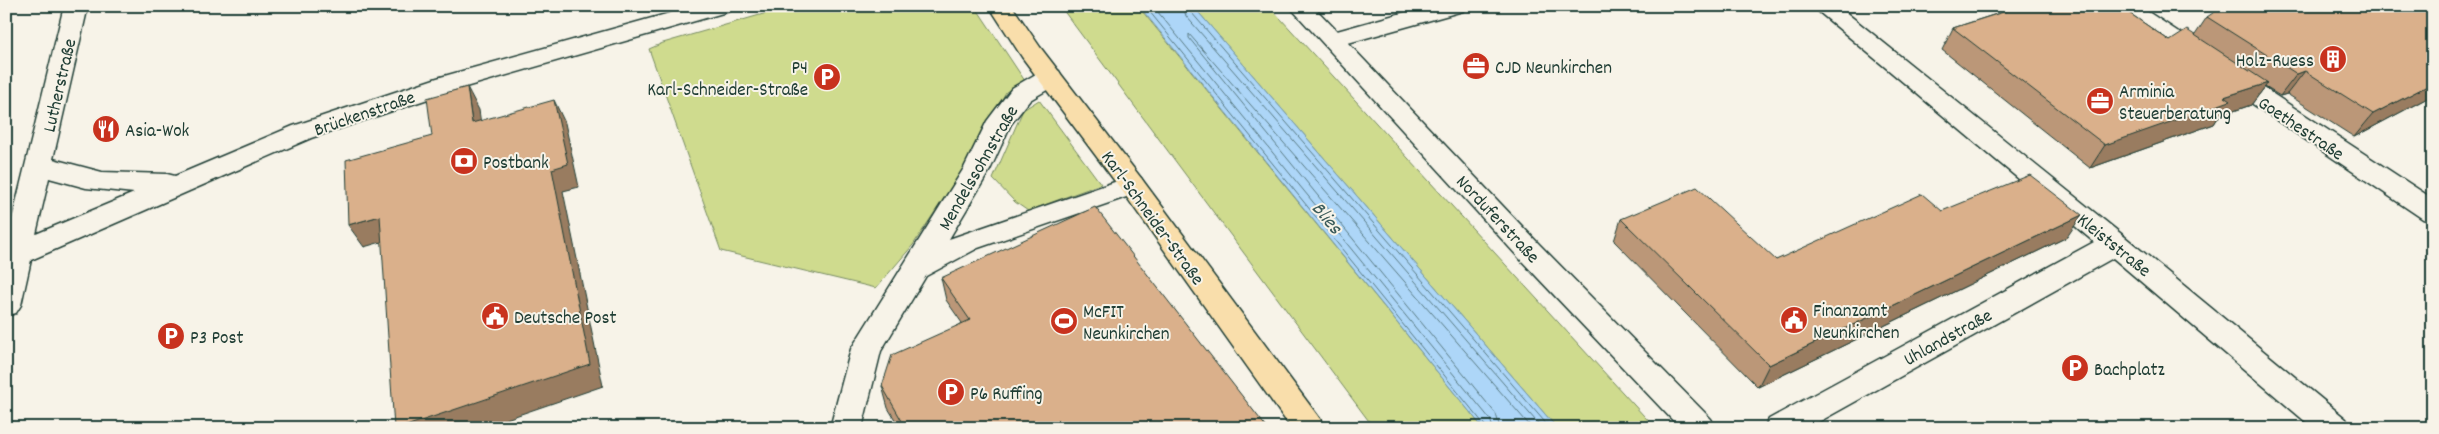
<svg xmlns="http://www.w3.org/2000/svg" width="2439" height="434" font-family="Dekko,sans-serif">
<style>
.green{fill:#cfdb8e;stroke:#778c61}
.water{fill:#add6f8;stroke:#7499aa}
.lines{fill:none;stroke-linecap:round;stroke-linejoin:round}
.shore{stroke:#587a82;stroke-width:1}
.minor-casing{stroke:#1f3d34;stroke-width:3}
.major-casing{stroke:#1f3d34;stroke-width:3}
.minor{fill:#f7f3e8;fill-rule:evenodd}
.major{fill:#f9deab;fill-rule:evenodd}
.wall{fill:#bb9778;stroke:#1f3d34}
.shaded-wall{fill:#997b61;stroke:#1f3d34}
.building{fill:#dab08b;stroke:#1f3d34}
.labels{text-anchor:middle;stroke-width:4;stroke-linejoin:round;paint-order:stroke}
.poi-label{font-size:19px;fill:#1f3d34;stroke:#f7f3e8;text-anchor:start}
.street-label{font-size:19px;fill:#1f3d34;stroke:#f7f3e8}
.water-label{font-size:20px;font-style:italic;fill:#3b5c5b;stroke:#f7f3e8}
</style>
<rect width="100%" height="100%" fill="#f7f3e8"/>
<filter id="ink" filterUnits="userSpaceOnUse"><feTurbulence type="fractalNoise" baseFrequency=".02" numOctaves="2"/><feDisplacementMap in="SourceGraphic" scale="10" xChannelSelector="R" yChannelSelector="G"/><feConvolveMatrix kernelMatrix="1 2 1 2 8 2 1 2 1" color-interpolation-filters="sRGB"/></filter>
<g filter="url(#ink)">
<!-- green -->
<g class="green">
<polygon points="791,6 975,6 1025,81 1006,92 967,163 913,245 876,288 721,251 649,49 663,43"/>
<polygon points="1060,6 1138,6 1483,428 1374,428"/>
<polygon points="1193,6 1269,6 1655,428 1557,428"/>
<polygon points="1039,100 1101,184 1028,211 1015,202 993,179 1023,110"/>
</g>
<!-- water -->
<polygon class="water" points="1139,6 1193,6 1557,428 1483,428"/>
<g class="lines">
<!-- shore -->
<g class="shore">
<polyline points="1145,6 1487,428"/>
<polyline points="1153,6 1490,419 1493,428"/>
<polyline points="1183,6 1186,16 1542,428"/>
<polyline points="1189,6 1191,12 1550,428"/>
<polyline points="1500,428 1496,414 1189,38 1189,34 1532,428"/>
</g>
<!-- minor casing -->
<g class="minor-casing">
<g id="minor">
<path d="M64 6H88L53 159 102 172 167 174 175 176 293 126 437 78 695 6H733L730 11 455 90 311 138 31 260 21 305 16 313 6 316V244ZM49 178 86 188 134 193 36 234Z"/>
<polygon points="1289,6 1313,6 1337,31 1427,6 1466,6 1463,11 1348,43 1539,244 1711,419 1716,428 1680,428 1519,258"/>
<polygon points="1812,6 1838,6 2125,237 2346,419 2351,428 2313,428 2113,258 1808,428 1764,428 1769,419 2094,242"/>
<polygon points="2112,6 2139,6 2433,199 2433,222 2423,219 2115,11"/>
<polygon points="1050,69 1059,71 1062,77 1059,83 1030,100 1011,124 990,170 949,239 1132,176 1141,178 1145,185 1141,192 978,248 926,276 881,351 862,428 830,428 851,349 964,168 987,121 1012,88 1041,71"/>
</g>
</g>
<!-- major casing -->
<g class="major-casing">
<polygon id="major" points="989,6 1012,6 1040,47 1141,178 1320,419 1325,428 1291,428 1123,192 1022,57"/>
</g>
<!-- minor -->
<use href="#minor" class="minor"/>
<!-- major -->
<use href="#major" class="major"/>
</g>
<!-- wall -->
<g class="wall">
<polygon points="2021,6 2119,6 2170,41 2195,35 2207,17 2433,95 2354,137 2287,94 2280,96 2265,87 2251,105 2219,116 2214,124 2090,168 1942,50 1953,28"/>
<polygon points="1942,211 2067,237 1758,387 1614,241 1621,219 1776,260"/>
<polygon points="941,278 1267,428 900,428 888,408 882,386 962,323 946,300"/>
</g>
<!-- shaded-wall -->
<g class="shaded-wall">
<polygon points="2305,71 2287,94 2280,96 2297,74"/>
<polygon points="2268,83 2251,105 2219,116 2214,124 2090,168 2105,145 2224,97"/>
<polygon points="2433,83 2433,95 2354,137 2373,114"/>
<polygon points="467,87 479,110 484,146 472,123"/>
<polygon points="554,100 565,123 579,187 563,191 603,386 480,428 400,428 552,169"/>
<polygon points="2082,215 2067,237 1758,387 1769,365"/>
<polygon points="380,216 395,238 364,247 348,225"/>
</g>
<!-- building -->
<g class="building">
<polygon points="2022,6 2119,6 2170,41 2187,30 2268,83 2224,97 2230,101 2105,145 1953,28"/>
<polygon points="2223,6 2425,6 2433,10 2433,83 2373,114 2305,71 2297,74 2207,17"/>
<polygon points="467,87 472,123 554,100 568,164 552,169 590,364 400,428 394,428 380,216 348,225 346,160 432,136 427,98"/>
<polygon points="2030,175 2082,215 1769,365 1621,219 1697,187 1776,260 1922,194 1942,211"/>
<polygon points="1095,207 1267,428 906,428 882,386 892,355 970,320 941,278"/>
</g>
</g>
<!-- icons -->
<defs>
<g id="building-disc" transform="scale(1.4375)"><circle r="9.5" fill="#c8321e" stroke="#f7f3e8"/><path d="M-4-6H4V6H1V3H-1V6H-4ZM-2.5-4.3h1.7v1.8h-1.7ZM.8-4.3h1.7v1.8H.8ZM-2.5-1h1.7V.8h-1.7ZM.8-1h1.7V.8H.8Z" fill="#fff"/></g>
<g id="office-disc" transform="scale(1.4375)"><circle r="9.5" fill="#c8321e" stroke="#f7f3e8"/><path d="M-6-3h4V-5.5h4V-3h4V5H-6ZM-1-4.5V-3h2v-1.5ZM-6 0V1H6V0Z" fill="#fff"/></g>
<g id="parking-disc" transform="scale(1.4375)"><circle r="9.5" fill="#c8321e" stroke="#f7f3e8"/><path d="M-3.5-5.5H1a3.5 3.5 0 0 1 0 7H-1V5.5H-3.5ZM-1-3.4V-.6H.8a1.4 1.4 0 0 0 0-2.8Z" fill="#fff"/></g>
<g id="restaurant-disc" transform="scale(1.4375)"><circle r="9.5" fill="#c8321e" stroke="#f7f3e8"/><path d="M-5-6h1v4h1v-4h1v4h1v-4h1v5L-1.5 .5V6h-2V.5L-5-1ZM5-6V6H3V1.5H1.5Q1.5-4 5-6Z" fill="#fff"/></g>
<g id="bank-disc" transform="scale(1.4375)"><circle r="9.5" fill="#c8321e" stroke="#f7f3e8"/><path d="M-6-4H6V4H-6ZM0-2.3a2.3 2.3 0 1 0 0 4.6a2.3 2.3 0 1 0 0-4.6Z" fill="#fff"/></g>
<g id="civic-disc" transform="scale(1.4375)"><circle r="9.5" fill="#c8321e" stroke="#f7f3e8"/><path d="M-.6-6.5H3V-4.5H.6V-3L4-1V1h2V6H-6V1h2V-1L-.6-3ZM-1.2 2.5V6h2.4V2.5Z" fill="#fff"/></g>
<g id="stadium-disc" transform="scale(1.4375)"><circle r="9.5" fill="#c8321e" stroke="#f7f3e8"/><path d="M0-5a6.5 5 0 1 0 0 10a6.5 5 0 1 0 0-10ZM-3.5-1.8h7v3.6h-7Z" fill="#fff"/></g>
</defs>
<g fill-rule="evenodd">
<use href="#building-disc" x="2333" y="59"/>
<use href="#office-disc" x="1476" y="66"/>
<use href="#parking-disc" x="827" y="77"/>
<use href="#office-disc" x="2100" y="101"/>
<use href="#restaurant-disc" x="106" y="129"/>
<use href="#bank-disc" x="464" y="161"/>
<use href="#civic-disc" x="495" y="316"/>
<use href="#civic-disc" x="1794" y="320"/>
<use href="#stadium-disc" x="1064" y="321"/>
<use href="#parking-disc" x="171" y="336"/>
<use href="#parking-disc" x="2075" y="368"/>
<use href="#parking-disc" x="951" y="392"/>
</g>
<g class="labels">
<!-- poi labels -->
<g class="poi-label">
<text x="2314" y="66" text-anchor="end">Holz-Ruess</text>
<text x="808" y="73" text-anchor="end">P4<tspan x="808" dy="22">Karl-Schneider-Straße</tspan></text>
<text x="1495" y="73">CJD Neunkirchen</text>
<text x="2119" y="97">Arminia<tspan x="2119" dy="22">Steuerberatung</tspan></text>
<text x="125" y="136">Asia-Wok</text>
<text x="483" y="168">Postbank</text>
<text x="1813" y="316">Finanzamt<tspan x="1813" dy="22">Neunkirchen</tspan></text>
<text x="1083" y="317">McFIT<tspan x="1083" dy="22">Neunkirchen</tspan></text>
<text x="514" y="323">Deutsche Post</text>
<text x="190" y="343">P3 Post</text>
<text x="2094" y="375">Bachplatz</text>
<text x="970" y="399">P6 Ruffing</text>
</g>
<!-- street labels -->
<g class="street-label">
<text transform="translate(58 85) rotate(-77)" y="7">Lutherstraße</text>
<text transform="translate(364 112) rotate(-19)" y="7">Brückenstraße</text>
<text transform="translate(2302 127) rotate(34)" y="7">Goethestraße</text>
<text transform="translate(977 167) rotate(-60)" y="7">Mendelssohnstraße</text>
<text transform="translate(1154 217) rotate(54)" y="7">Karl-Schneider-Straße</text>
<text transform="translate(1499 218) rotate(47)" y="7">Norduferstraße</text>
<text transform="translate(2115 244) rotate(39)" y="7">Kleiststraße</text>
<text transform="translate(1947 336) rotate(-29)" y="7">Uhlandstraße</text>
</g>
<!-- water labels -->
<g class="water-label">
<text transform="translate(1328 217) rotate(50)" y="7">Blies</text>
</g>
</g>
<!-- margin -->
<rect width="2439" height="434" fill="none" stroke="#f7f3e8" stroke-width="25"/>
<rect x="12" y="12" width="2414" height="409" fill="none" stroke="#1f3d34" stroke-width="2" filter="url(#ink)"/>
</svg>
